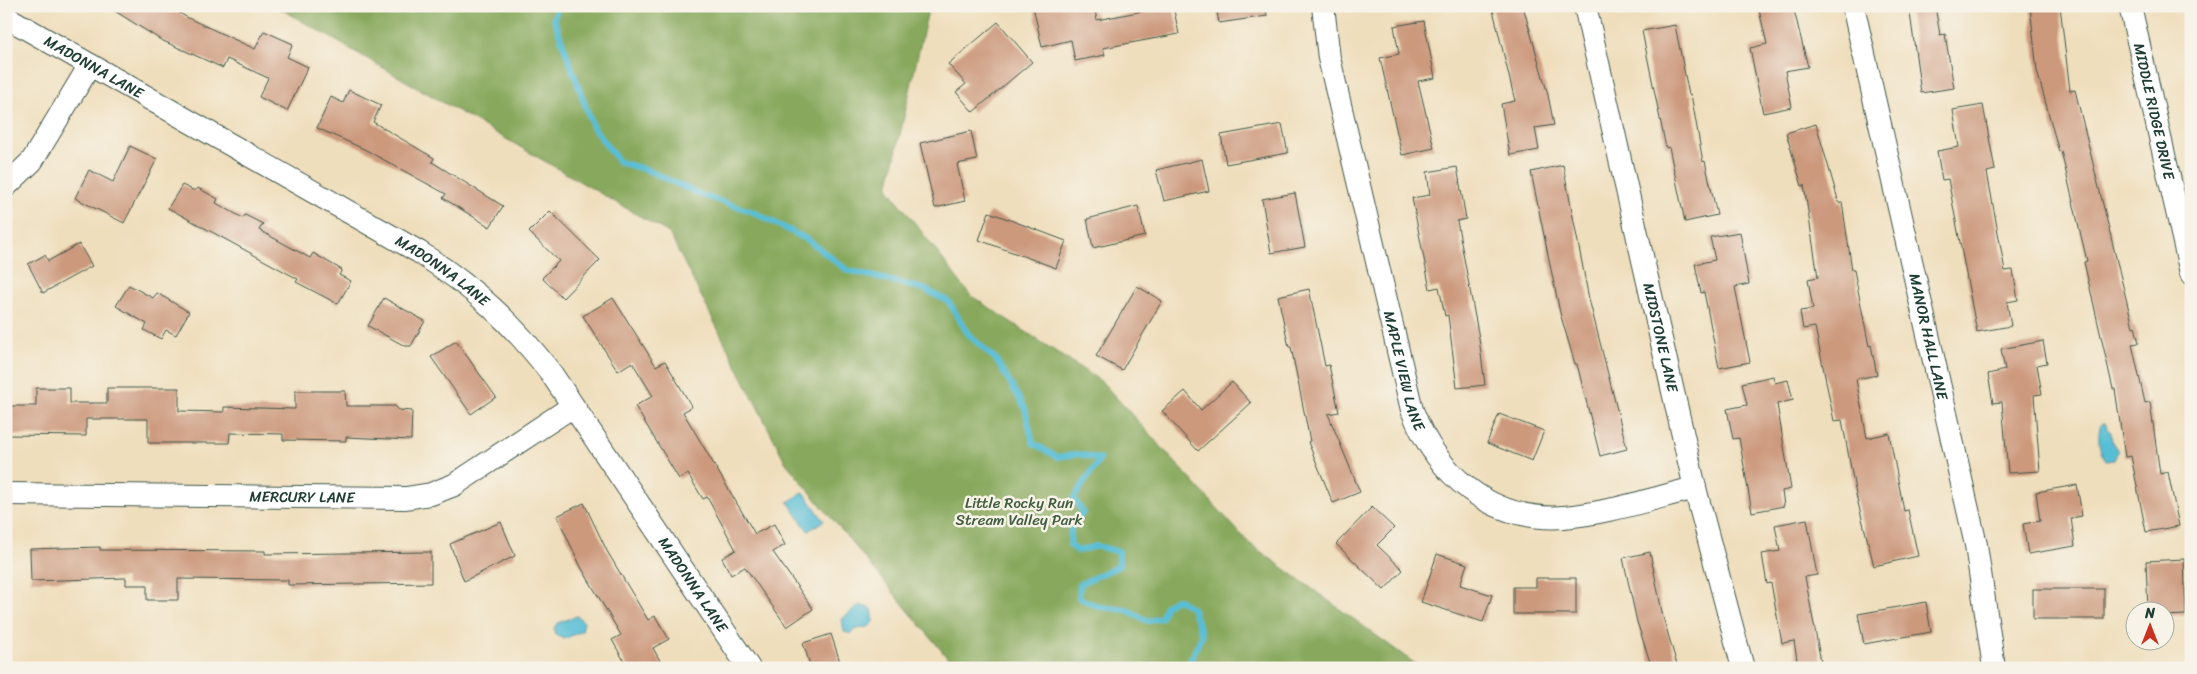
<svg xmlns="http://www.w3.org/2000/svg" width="2197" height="674" font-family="Sriracha,sans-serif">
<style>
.forest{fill:#88a95d;stroke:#547348}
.water{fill:#58bed6;stroke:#3c7e85}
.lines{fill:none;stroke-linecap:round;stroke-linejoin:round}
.stream{stroke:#58bed6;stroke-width:6}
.building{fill:#cc997d}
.minor-casing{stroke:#3e5548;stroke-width:24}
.minor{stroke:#fff;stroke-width:22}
.labels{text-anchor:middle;stroke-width:5;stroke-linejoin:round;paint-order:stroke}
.street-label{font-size:15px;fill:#1f3d34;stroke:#f7f3e8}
.park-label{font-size:15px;fill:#425e41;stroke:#f7f3e8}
</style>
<rect width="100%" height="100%" fill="#f7f3e8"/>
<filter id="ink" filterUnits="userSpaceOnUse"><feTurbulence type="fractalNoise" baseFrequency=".02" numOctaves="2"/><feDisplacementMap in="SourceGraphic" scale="10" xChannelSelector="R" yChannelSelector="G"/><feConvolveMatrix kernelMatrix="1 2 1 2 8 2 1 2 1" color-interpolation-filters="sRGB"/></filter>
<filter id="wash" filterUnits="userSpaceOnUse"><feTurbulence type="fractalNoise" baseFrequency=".0096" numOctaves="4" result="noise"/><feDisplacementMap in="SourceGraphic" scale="20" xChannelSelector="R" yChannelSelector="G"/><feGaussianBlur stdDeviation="1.12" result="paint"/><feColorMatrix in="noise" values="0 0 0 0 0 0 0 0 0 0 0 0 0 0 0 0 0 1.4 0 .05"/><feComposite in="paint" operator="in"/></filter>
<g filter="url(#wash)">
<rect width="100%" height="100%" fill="#efdebc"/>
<!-- forest -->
<polygon class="forest" points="276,6 929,6 888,188 970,295 1102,382 1249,543 1421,668 956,668 786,463 669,233"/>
<!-- water -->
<g class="water">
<path d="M2101 424H2106L2107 429 2111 432 2112 442 2118 451 2114 460 2106 461C2098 451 2097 434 2101 424Z"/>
<polygon points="804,492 824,521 808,531 788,502"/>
<polygon points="860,605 872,609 874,622 868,627 853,630 852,634 844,632 842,619"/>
<polygon points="577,616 584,622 582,631 564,639 555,635 554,628 558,623"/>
</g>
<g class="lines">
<!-- stream -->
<polyline class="stream" points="558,6 554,19 593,127 619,162 647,170 701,195 751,211 808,240 847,270 924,289 949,302 968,334 996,360 1025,408 1033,443 1057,457 1078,454 1100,459 1074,498 1083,513 1071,526 1070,545 1078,551 1097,546 1119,552 1119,566 1080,584 1079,598 1100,607 1127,610 1148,621 1161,618 1166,605 1177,599 1192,608 1202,635 1187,668"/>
</g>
<g id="blocks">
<!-- building -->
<g class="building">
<polygon points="107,6 168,6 188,18 255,49 264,31 293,44 287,57 308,67 287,111 259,97 268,78 227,59 223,68 161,40"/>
<polygon points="1033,6 1094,6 1097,20 1148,10 1147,6 1173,6 1179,34 1103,48 1105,55 1075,61 1071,40 1042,47"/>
<polygon points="1216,6 1266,6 1267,16 1219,23"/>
<polygon points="1492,6 1523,6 1548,95 1554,125 1535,128 1539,150 1510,155 1501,104 1515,101"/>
<polygon points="1758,6 1793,6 1808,67 1785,71 1792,107 1763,113 1750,48 1767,44"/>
<polygon points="1909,6 1935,6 1940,35 1945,34 1954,88 1921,93"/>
<polygon points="2030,6 2060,6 2070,91 2075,90 2133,327 2135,326 2139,343 2132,344 2145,403 2150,402 2160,474 2168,472 2179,526 2146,532 2131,456 2125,457 2115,389 2113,389 2084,262 2087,261 2061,151 2059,152 2037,71"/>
<polygon points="1424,21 1435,78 1418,81 1434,148 1402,155 1380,58 1399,54 1394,26"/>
<polygon points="998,22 1032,62 973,112 956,92 966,84 948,64"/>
<polygon points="1675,25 1689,95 1691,94 1703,162 1705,161 1717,215 1685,222 1669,147 1666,148 1642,31"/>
<polygon points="349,90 381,105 373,122 434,158 432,162 503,206 490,227 443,198 446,194 364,149 317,128 331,97 343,103"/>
<polygon points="1983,105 1995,170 1987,172 2005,271 2013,270 2018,300 2007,302 2011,326 1977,332 1948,179 1942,180 1937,151 1959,147 1953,110"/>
<polygon points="1282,124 1288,153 1226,164 1221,135"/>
<polygon points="1816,124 1839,203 1842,202 1852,270 1854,270 1869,346 1871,345 1877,375 1856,379 1867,438 1889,433 1904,511 1908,510 1918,556 1874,566 1856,495 1842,420 1834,421 1815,327 1803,329 1800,311 1813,309 1808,279 1818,277 1804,185 1802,186 1786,133"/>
<polygon points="971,131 977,160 957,164 965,201 935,208 920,143"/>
<polygon points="130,146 157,159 124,223 75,198 89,170 113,182"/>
<polygon points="1202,159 1209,191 1164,201 1156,170"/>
<polygon points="1563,165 1589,299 1627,449 1600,456 1577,364 1575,364 1560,313 1531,172"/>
<polygon points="1457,167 1466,219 1457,221 1479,338 1485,385 1457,388 1448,315 1445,316 1439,287 1430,289 1412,198 1430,195 1427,172"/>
<polygon points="182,185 195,191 198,188 218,199 216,203 243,218 245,215 263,224 259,230 310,258 313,253 342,270 339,275 351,281 338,304 296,282 298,279 168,208"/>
<polygon points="1295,193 1305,247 1271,253 1262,199"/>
<polygon points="1138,206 1145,236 1093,248 1087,219"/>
<polygon points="550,211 600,260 563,298 542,278 559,261 529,232"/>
<polygon points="989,212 1066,241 1056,268 979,240"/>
<polygon points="1740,232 1749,284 1735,287 1750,362 1719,368 1704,292 1701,293 1695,264 1715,260 1710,237"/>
<polygon points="79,244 92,266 43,293 28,264 45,255 48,261"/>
<polygon points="129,285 153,298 157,293 189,312 176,335 166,330 161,339 144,330 147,324 116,306"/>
<polygon points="1137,286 1162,301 1122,370 1096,356"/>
<polygon points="1309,289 1325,366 1329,365 1339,412 1328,414 1360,492 1333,503 1308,442 1310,441 1291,347 1289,347 1278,296"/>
<polygon points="384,298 425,321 411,346 405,346 368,326"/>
<polygon points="613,298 656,366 665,361 692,407 683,412 755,534 774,524 785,545 773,552 813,609 787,627 745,567 731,575 722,558 736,550 707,497 703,499 688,474 679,479 635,406 653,396 632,362 618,371 583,316"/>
<polygon points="456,341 496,397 471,414 431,357"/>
<polygon points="2043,341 2047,363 2037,365 2042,394 2034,395 2040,471 2008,473 2002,402 1993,403 1988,374 2005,370 2001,349"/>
<polygon points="1773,376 1775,383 1788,380 1793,400 1777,404 1791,489 1782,491 1784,506 1752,512 1739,438 1733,439 1727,409 1747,405 1742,383"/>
<polygon points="1232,382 1251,403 1198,451 1162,411 1185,391 1201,410"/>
<polygon points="36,388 70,388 70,403 107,403 107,388 179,388 179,411 224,412 224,407 295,409 295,391 345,391 346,406 395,406 399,410 412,411 411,440 346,437 346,441 283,440 283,434 230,433 229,443 148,443 148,419 86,419 86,436 6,435 6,406 36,406"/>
<polygon points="1499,414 1544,431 1532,461 1487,443"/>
<polygon points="2077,485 2082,516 2071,518 2075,546 2028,554 2023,524 2040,521 2036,492"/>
<polygon points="584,503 607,551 648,620 655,616 669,639 653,648 664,668 628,668 612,640 621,635 581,567 557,516"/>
<polygon points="1372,507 1394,528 1377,545 1403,570 1384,590 1336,544"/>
<polygon points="1807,519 1817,575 1805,577 1821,662 1798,666 1794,641 1782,643 1771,583 1767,584 1762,554 1780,551 1775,525"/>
<polygon points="501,522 515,556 464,581 450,544"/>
<polygon points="100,547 100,550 265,551 265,554 431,552 431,583 288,585 288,580 178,579 178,600 147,600 147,585 126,585 126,578 31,581 30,549"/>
<polygon points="1650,552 1663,617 1678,668 1652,668 1637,622 1623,558"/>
<polygon points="1437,554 1467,564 1460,585 1492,595 1483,622 1421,602"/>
<polygon points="2184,559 2186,615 2164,616 2164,612 2148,612 2146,561"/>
<polygon points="1536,578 1576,578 1576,614 1513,614 1513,587 1536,587"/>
<rect x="2033" y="589" width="71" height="30"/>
<polygon points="1926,602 1931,632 1864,644 1858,614"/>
<polygon points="831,634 842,668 811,668 803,643"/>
</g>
</g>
</g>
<g filter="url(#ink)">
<use href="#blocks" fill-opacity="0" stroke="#3e5548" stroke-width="1"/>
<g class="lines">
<!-- minor casing -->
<g class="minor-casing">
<g id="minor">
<path id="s1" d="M1323 6 1329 58 1412 410C1437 475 1491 522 1564 517 1605 514 1654 498 1695 488"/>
<path id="s2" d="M1585 6 1695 488 1743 668"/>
<path id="s3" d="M1853 6 1976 545 1994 668"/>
<path id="s4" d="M2130 6 2191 273"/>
<path id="s5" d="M6 17 419 252C474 288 510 320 551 373L749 668"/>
<polyline points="6,186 32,161 90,65"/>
<path id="s6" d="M6 494 406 498 431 494 454 485 573 406"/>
</g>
</g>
<!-- minor -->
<use href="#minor" class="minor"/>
</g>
</g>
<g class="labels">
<!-- street labels -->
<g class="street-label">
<text dy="5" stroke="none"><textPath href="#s5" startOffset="101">MADONNA LANE</textPath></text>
<text dy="5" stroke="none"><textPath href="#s4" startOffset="108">MIDDLE RIDGE DRIVE</textPath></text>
<text dy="5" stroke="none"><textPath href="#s5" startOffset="505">MADONNA LANE</textPath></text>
<text dy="5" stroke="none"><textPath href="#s3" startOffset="339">MANOR HALL LANE</textPath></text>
<text dy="5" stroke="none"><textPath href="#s2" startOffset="340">MIDSTONE LANE</textPath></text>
<text dy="5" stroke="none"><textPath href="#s1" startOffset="374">MAPLE VIEW LANE</textPath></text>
<text dy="5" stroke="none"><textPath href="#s6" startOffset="296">MERCURY LANE</textPath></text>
<text dy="5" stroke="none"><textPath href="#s5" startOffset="910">MADONNA LANE</textPath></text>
</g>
<!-- park labels -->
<g class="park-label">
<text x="1019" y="508">Little Rocky Run<tspan x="1019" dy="17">Stream Valley Park</tspan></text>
</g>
</g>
<!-- margin -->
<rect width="2197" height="674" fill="none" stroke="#f7f3e8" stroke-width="25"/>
<!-- north arrow -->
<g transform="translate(2150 626)"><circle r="24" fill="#f7f3e8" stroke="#a1aaa0"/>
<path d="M0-4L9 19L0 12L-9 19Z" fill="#c8321e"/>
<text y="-8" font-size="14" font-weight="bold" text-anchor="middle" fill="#1f3d34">N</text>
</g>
</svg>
